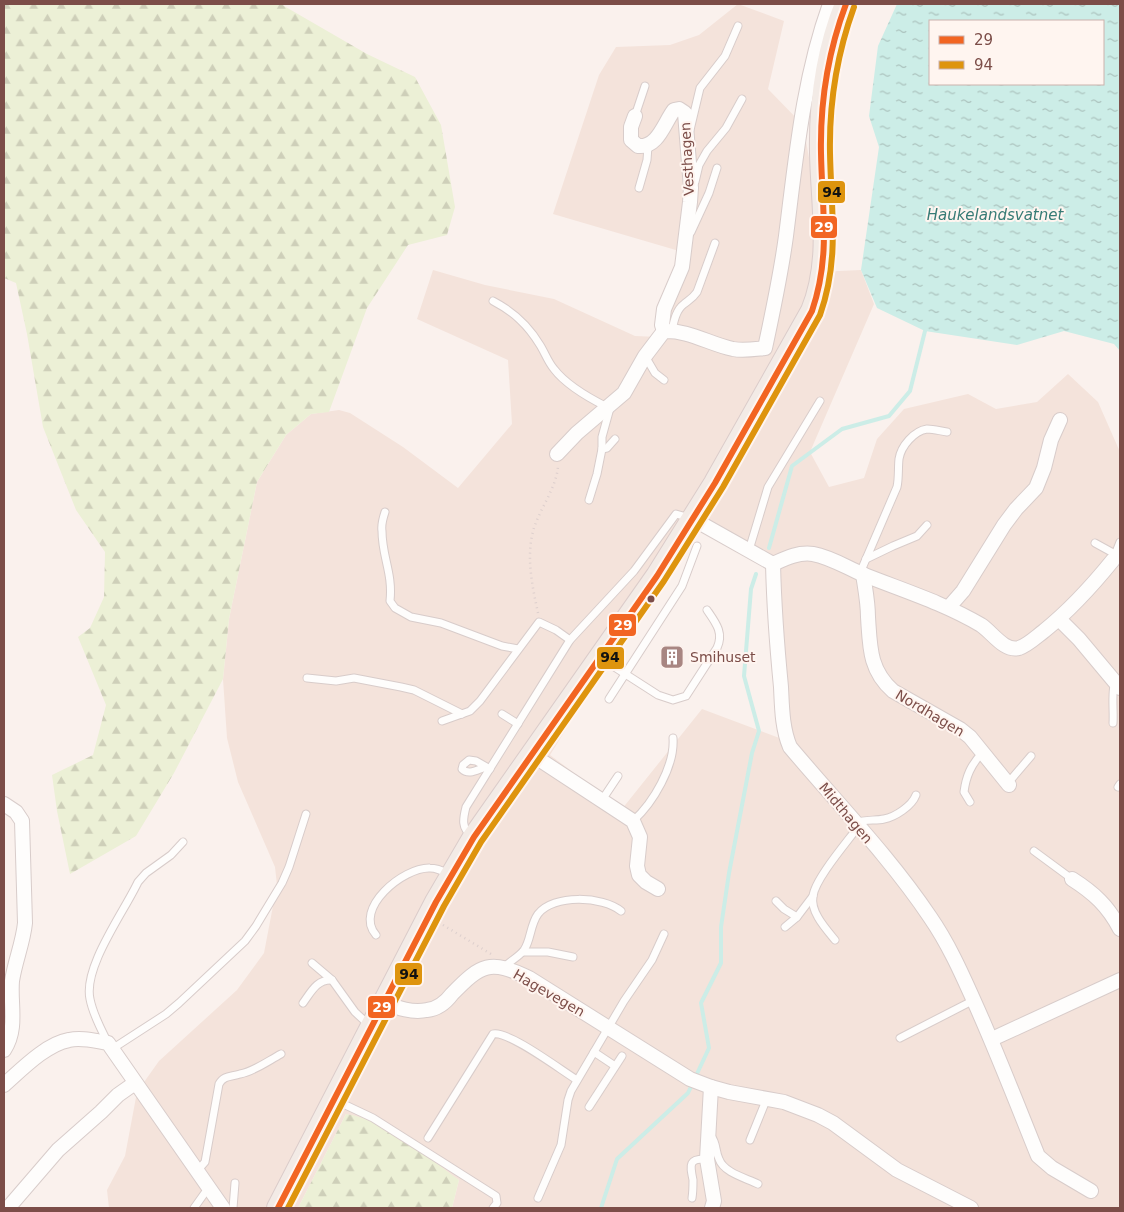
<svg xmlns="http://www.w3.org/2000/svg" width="1124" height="1212" font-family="'DejaVu Sans',sans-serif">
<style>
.residential{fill:#f4e3db;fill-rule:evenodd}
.forest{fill:url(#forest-firs)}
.water{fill:url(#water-ripples);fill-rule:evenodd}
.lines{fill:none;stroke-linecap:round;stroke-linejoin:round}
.stream{stroke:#ccede7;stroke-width:4}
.service-casing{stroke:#d8ccca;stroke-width:9}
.minor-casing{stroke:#d8ccca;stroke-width:16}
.primary-casing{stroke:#dbccca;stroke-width:24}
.path{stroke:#ddcfcd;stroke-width:2.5;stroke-dasharray:1 4;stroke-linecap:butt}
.service{stroke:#fefdfc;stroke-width:7}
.minor{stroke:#fefdfc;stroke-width:14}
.primary{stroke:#f3ebe6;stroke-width:22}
.bus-1-casing{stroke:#fff5f0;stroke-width:10}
.bus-2-casing{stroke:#fff5f0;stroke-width:10}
.bus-1{stroke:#f26522;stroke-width:6}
.bus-2{stroke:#de940e;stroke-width:6}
.bus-dot{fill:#7c4d48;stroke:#fff5f0;stroke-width:2}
.labels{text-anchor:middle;stroke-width:4;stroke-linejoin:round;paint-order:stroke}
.street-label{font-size:14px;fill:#7c4d48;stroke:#fff5f0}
.poi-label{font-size:14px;fill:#7c4d48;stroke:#fff5f0;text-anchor:start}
.water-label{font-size:15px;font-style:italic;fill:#377b75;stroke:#fff5f0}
.line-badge{stroke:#fff5f0;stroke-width:2}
.badge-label{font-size:14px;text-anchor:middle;font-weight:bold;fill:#fff}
.pale-badge-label{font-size:14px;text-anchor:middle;font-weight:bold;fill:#111}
</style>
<defs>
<pattern id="forest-firs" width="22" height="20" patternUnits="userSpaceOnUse" patternTransform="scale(1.25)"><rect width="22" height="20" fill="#ecf0d6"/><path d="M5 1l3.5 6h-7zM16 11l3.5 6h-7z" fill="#cecfb9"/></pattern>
<pattern id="water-ripples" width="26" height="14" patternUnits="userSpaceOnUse" patternTransform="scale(1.25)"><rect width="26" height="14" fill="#ccede7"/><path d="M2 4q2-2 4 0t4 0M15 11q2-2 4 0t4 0" fill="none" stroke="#abc2bd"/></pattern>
</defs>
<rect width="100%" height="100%" fill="#faf1ed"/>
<!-- residential -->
<path class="residential" d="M738 4 784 21 768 89 803 125 810 163 817 221V272L861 270 874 304 810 452 829 487 864 478 877 439 904 409 968 394 996 409 1037 402 1068 374 1098 402 1120 452V1208H452L459 1180 346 1114 298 1208H109L107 1190 125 1156 137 1092 159 1061 237 990 264 953 277 885 275 867 238 782 227 738 223 679 229 619 257 482 286 435 311 414 339 410 350 413 403 447 458 488 512 424 508 360 417 319 433 270 485 285 554 299 635 336 659 337 669 306 681 289 686 265V253L553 214 599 75 616 47 670 45 699 35ZM697 518 772 556 782 739 702 709 622 809 550 755Z"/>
<!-- forest -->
<g class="forest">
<polygon points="4,4 282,4 284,6 367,54 415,77 441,125 455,207 447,235 408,245 367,308 329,412 311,414 286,435 257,482 229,619 223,679 174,773 136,836 70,874 57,811 52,775 93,755 106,705 78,637 90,628 104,597 105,552 76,510 43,427 27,334 16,283 4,278"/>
<path d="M346 1114C383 1119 429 1158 459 1180L452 1208H298Z"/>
</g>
<!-- water -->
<path class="water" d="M897 4H1120V351L1114 344 1064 331 1017 345 925 331 877 308 861 270 879 147 869 116 878 46ZM930 21H1103V84H930Z"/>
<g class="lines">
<!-- stream -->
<g class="stream">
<polyline points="769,548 792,466 842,429 889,416 910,391 925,331"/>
<polyline points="601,1208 617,1159 688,1093 709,1048 701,1003 721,963 721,927 729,873 752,753 759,731 744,676 751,589 756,574"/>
</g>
<!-- service casing -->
<g class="service-casing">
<g id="service">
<polyline points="635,116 645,86"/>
<polyline points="690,130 700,88 725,56 738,26"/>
<polyline points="695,182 699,165 707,151 726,128 742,99"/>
<polyline points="639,188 647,160 648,146"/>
<polyline points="691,232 709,193 717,168"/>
<path d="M493 301C514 312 528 325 540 345 545 353 548 362 554 369 567 386 589 398 607 407"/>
<path d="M672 330C674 321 676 310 684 304 689 300 693 298 697 292L715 243"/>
<polyline points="645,356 655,373 664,380"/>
<polyline points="602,449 607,448 615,439"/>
<polyline points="589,500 597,474 602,449 602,437 610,408"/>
<path d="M385 512C383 518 381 525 382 531 382 557 393 573 390 601L395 608 411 617 441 623 502 646 518 649"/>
<polyline points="1120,542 1113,560 1120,558"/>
<polyline points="1095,543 1115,554"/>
<polyline points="749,550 768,487 820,401"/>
<polyline points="866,559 893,546 917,536 927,525"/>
<path d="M860 573 897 487C899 478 898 468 899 459 901 446 914 431 927 429 934 429 940 431 947 432"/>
<path d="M602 659 658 695 673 700 686 696 717 648C724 633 716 623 707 610"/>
<polyline points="307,678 336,681 354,678 401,687 414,690 462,714"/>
<polyline points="609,699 682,586 697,546"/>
<polyline points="502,714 518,724"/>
<polyline points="442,721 470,711 480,701 539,622 556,630 570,640"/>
<path d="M1113 723C1114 713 1111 690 1115 682"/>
<path d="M486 767C478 769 469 776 462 769L463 765 469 760 476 761 490 769"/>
<polyline points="1008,783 1031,756"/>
<polyline points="1118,787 1120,784"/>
<polyline points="602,800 618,776"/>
<path d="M970 802 964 792C966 776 971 765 982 753"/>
<path d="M633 821C653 803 675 766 673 738"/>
<path d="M856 823C865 819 875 821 884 819 895 817 912 806 916 795"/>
<path d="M472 836C461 828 463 819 466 807L570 640 634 571 676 514 690 518"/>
<polyline points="1034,851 1072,879"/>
<polyline points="776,901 784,909 797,917"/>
<polyline points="785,927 797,917 813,896"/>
<path d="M376 935C353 909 403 867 430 868 437 868 443 871 449 874"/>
<path d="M835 940C826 929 810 912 813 896 815 879 847 842 858 827"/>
<polyline points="523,952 548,952 573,957"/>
<polyline points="312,963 332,980 355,1012 369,1025"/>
<path d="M504 968C509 961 518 958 524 950 531 940 530 925 538 914 553 894 603 896 621 911"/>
<path d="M303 1003C311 992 317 979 332 980"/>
<polyline points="900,1038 974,1000"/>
<path d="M108 1043C101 1029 93 1015 90 999 83 967 124 912 138 882L146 873 171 855 183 842"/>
<polyline points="112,1049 166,1014 179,1003 245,941 256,926 282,883 289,867 306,814"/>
<polyline points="594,1052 615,1066"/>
<polyline points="337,1101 373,1118 496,1196 497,1203 493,1208"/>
<polyline points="589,1107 622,1056"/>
<path d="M711 1136C717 1143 715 1151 719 1159 724 1173 746 1178 758 1184"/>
<path d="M428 1138 493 1034C508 1030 562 1071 577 1080"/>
<polyline points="750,1140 767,1098"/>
<path d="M198 1170 205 1162 219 1084C224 1075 231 1077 240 1074 255 1071 268 1061 281 1054"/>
<polyline points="538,1198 561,1145 568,1100 571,1091 624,1001 652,960 664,934"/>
<path d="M692 1198C693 1192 693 1186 693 1180 690 1165 688 1158 707 1159"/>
<polyline points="194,1208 209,1187"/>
<polyline points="233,1208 235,1183"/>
</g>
</g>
<!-- minor casing -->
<g class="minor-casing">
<g id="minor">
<path d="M635 116 631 127V140L638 146C658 148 664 123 674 110L679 109 685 113 691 188 690 202 682 267 664 309 662 325 664 331"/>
<path d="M557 454 577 433 624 393 645 356 664 331C689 330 709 344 733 349 744 351 755 349 765 348 773 311 781 273 786 236 796 157 803 79 830 4"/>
<path d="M693 519 773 564C786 558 798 552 813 554 830 557 846 567 862 574 902 590 944 603 981 625 992 632 1004 652 1019 648 1028 645 1036 637 1044 631 1070 610 1092 586 1113 560"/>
<path d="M773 564C774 605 777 646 781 687 782 707 782 728 790 747 837 803 889 856 930 917 948 943 961 972 974 1001 997 1052 1017 1104 1038 1156L1052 1168 1091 1191"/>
<path d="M863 574C865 588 868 602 868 617 870 646 869 670 893 691L960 729 970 737 1009 785"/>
<polyline points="949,607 963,591 1004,525 1016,509 1036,488 1044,468 1051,440 1060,420"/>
<polyline points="1059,619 1079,639 1120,688"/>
<polyline points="531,754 633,821 640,837 637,866 639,875 646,882 658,889"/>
<path d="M4 804 16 812 22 821 25 923C23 943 15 961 12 981 10 1004 18 1029 4 1050"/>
<path d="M1072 879C1094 893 1108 906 1120 929"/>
<path d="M385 1003C398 1008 412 1013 427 1010 437 1009 446 1002 452 994 481 964 490 959 529 978L690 1079 711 1087 729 1092 784 1102 818 1115 833 1123 897 1170 971 1208"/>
<polyline points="992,1039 1120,980"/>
<path d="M4 1085C21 1070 46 1044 69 1040 82 1037 95 1041 108 1043L223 1208"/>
<polyline points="711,1087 707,1159 714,1201 712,1208"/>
<polyline points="8,1208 58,1150 101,1112 118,1095 135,1083"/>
</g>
</g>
<!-- primary casing -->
<g class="primary-casing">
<path id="primary" d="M278 1208 436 902 474 837 657 576 715 483 812 311C833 260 822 206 821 153 820 102 827 51 846 4"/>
</g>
<!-- path -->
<g class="path">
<path d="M538 613C532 585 525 553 535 525 542 506 556 487 558 467"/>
<polyline points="443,925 491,954"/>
</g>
<!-- service -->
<use href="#service" class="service"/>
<!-- minor -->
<use href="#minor" class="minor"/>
<!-- primary -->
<use href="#primary" class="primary"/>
<!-- bus-1 casing -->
<g class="bus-1-casing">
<path id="bus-1" d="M278 1208 436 902 474 837 657 576 715 483 812 311C831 255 822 210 821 153 820 102 828 52 846 4"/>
</g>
<!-- bus-2 casing -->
<g class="bus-2-casing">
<path id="bus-2" d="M288 1208 444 906 481 842 664 581 723 487 820 315C840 258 831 211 830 153 829 102 837 54 854 7"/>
</g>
<!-- bus-1 -->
<use href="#bus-1" class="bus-1"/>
<!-- bus-2 -->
<use href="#bus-2" class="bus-2"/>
</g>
<!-- icons -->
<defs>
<g id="building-square" transform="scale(1.25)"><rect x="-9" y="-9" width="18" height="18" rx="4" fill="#a88682" stroke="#fff5f0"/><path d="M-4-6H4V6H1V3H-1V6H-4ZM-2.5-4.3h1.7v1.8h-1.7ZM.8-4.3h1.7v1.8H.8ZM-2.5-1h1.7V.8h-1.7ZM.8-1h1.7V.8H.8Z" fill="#fff"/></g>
</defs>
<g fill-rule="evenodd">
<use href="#building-square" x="672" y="657"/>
</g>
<!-- markers -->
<circle class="bus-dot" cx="651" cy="599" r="4.5"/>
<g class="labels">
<!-- street labels -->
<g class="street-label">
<text transform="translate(687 159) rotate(-93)" y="5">Vesthagen</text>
<text transform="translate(930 713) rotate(31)" y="5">Nordhagen</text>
<text transform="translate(846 813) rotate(50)" y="5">Midthagen</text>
<text transform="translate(549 993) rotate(30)" y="5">Hagevegen</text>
</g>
<!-- poi labels -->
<g class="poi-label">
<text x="690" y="662">Smihuset</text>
</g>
<!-- water labels -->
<g class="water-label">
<text x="995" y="220">Haukelandsvatnet</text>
</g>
</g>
<g class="line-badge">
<rect x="817" y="180" width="29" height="24" rx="5" fill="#de940e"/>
<rect x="810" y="215" width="28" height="24" rx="5" fill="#f26522"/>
<rect x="608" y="613" width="29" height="24" rx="5" fill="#f26522"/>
<rect x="596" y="646" width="29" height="24" rx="5" fill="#de940e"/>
<rect x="394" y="962" width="29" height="24" rx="5" fill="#de940e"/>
<rect x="367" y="995" width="29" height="24" rx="5" fill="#f26522"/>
</g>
<g class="badge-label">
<text x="824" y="232">29</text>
<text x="623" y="630">29</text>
<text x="382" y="1012">29</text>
</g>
<g class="pale-badge-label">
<text x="832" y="197">94</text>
<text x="610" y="662">94</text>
<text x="409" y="979">94</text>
</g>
<!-- border -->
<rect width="1124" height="1212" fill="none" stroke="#7c4d48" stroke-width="10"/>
<!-- legend -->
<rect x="929" y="20" width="175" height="65" fill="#fff5f0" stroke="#cbb2ad"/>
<rect x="939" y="36" width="25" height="8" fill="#f26522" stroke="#cbb2ad"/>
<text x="974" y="45" font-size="15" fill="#7c4d48">29</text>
<rect x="939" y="61" width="25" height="8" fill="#de940e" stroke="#cbb2ad"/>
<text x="974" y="70" font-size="15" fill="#7c4d48">94</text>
</svg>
